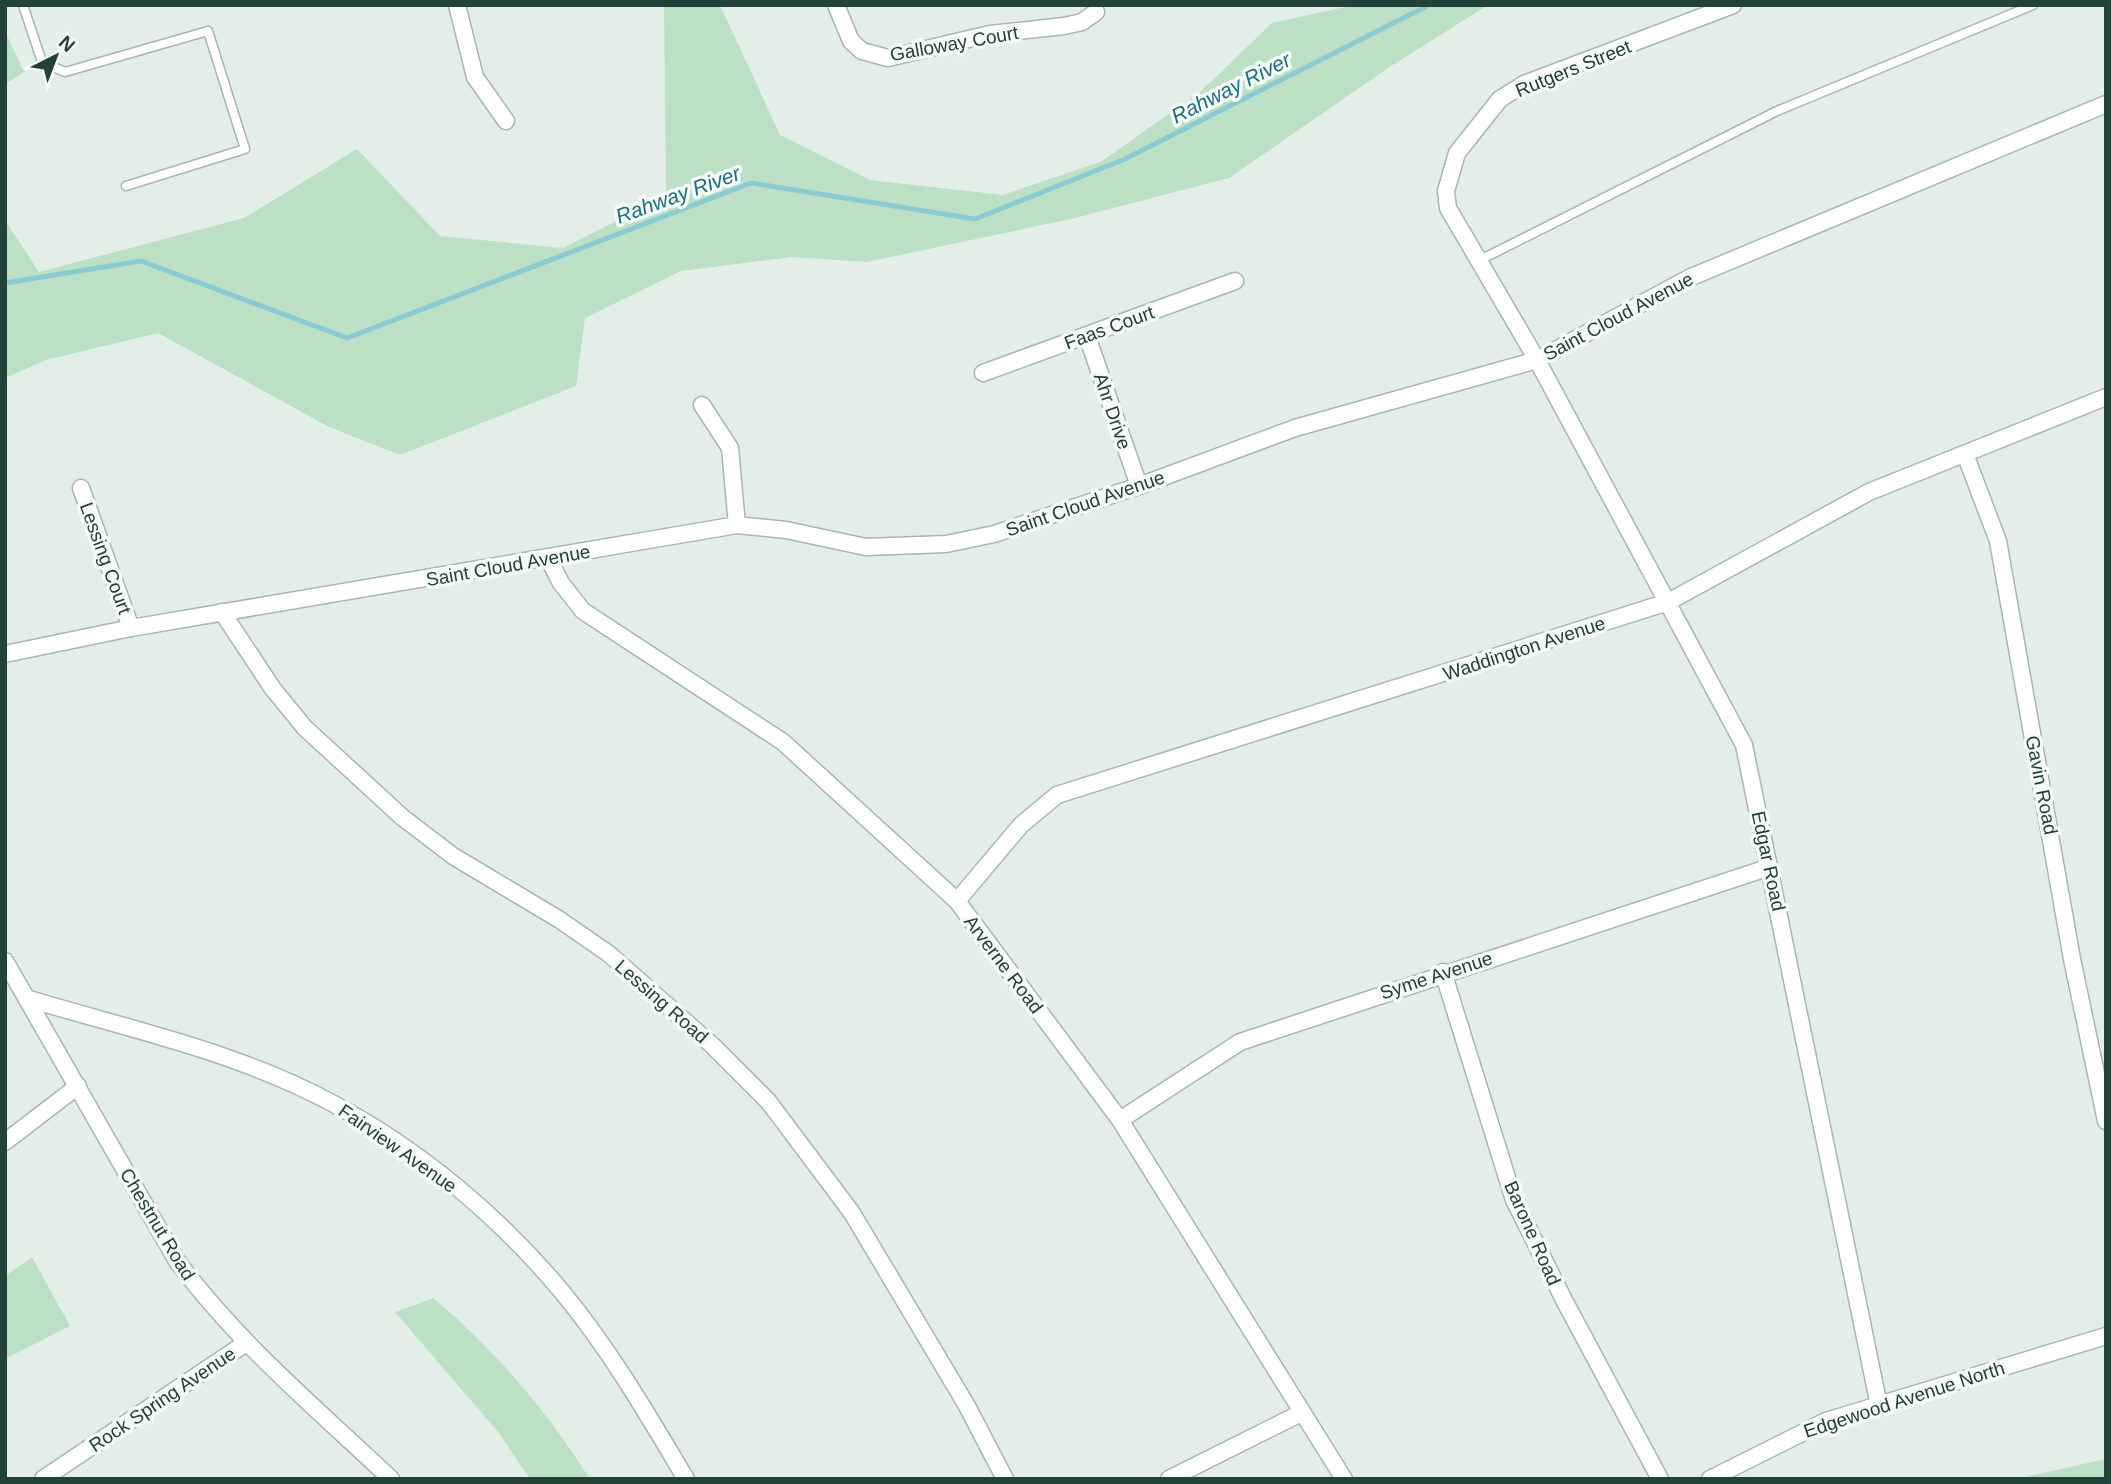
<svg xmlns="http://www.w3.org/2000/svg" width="2111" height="1484" font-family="Helvetica,sans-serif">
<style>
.green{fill:#bce0c4}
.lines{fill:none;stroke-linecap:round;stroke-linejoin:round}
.stream{stroke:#89cbd5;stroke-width:5}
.service-casing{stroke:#a6b7b0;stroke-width:11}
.minor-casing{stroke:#a6b7b0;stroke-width:19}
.service{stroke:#fff;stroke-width:8}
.minor{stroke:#fff;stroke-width:16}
.labels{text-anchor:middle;stroke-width:7;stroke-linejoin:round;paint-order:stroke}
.street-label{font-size:19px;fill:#224138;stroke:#f5faf7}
.water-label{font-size:21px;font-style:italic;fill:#197180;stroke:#f5faf7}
</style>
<rect width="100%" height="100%" fill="#e4eee9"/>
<!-- green -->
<g class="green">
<polygon points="664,5 720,5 780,135 870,180 1003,195 1102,161 1200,92 1272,23 1354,5 1488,5 1388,68 1229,178 1071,219 867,262 792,257 681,271 585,318 576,386 400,455 329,427 158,333 46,360 5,378 5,220 39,272 244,218 357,149 440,236 563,248 666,196"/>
<polygon points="5,31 24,72 5,84"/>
<polygon points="32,1257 70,1326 5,1359 5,1276"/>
<path d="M433 1298C494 1348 548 1413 590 1479H530L499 1433 395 1312Z"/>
<polygon points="2106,1459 2106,1479 2016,1479"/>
</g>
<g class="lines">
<!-- stream -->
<polyline class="stream" points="5,283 141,261 347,338 751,183 975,219 1125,159 1429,5"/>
<!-- service casing -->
<g class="service-casing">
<g id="service">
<polyline points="23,5 42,62 65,72 208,31 245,149 126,186"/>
<polyline points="1478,261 1777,111 2033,5"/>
</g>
</g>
<!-- minor casing -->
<g class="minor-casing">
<g id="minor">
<polyline points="457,5 475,77 506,121"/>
<polyline points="836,5 851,41 862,51 888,58 990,34 1064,26 1082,22 1096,12"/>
<polyline points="1733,5 1524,84 1500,99 1457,153 1446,191 1448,208 1537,360 1744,745 1879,1406"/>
<polyline points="1087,336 1139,486"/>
<polyline points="983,373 1235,281"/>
<polyline points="702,405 730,448 737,525"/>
<polyline points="1965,454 1998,541 2072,959 2106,1121"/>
<polyline points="81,488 131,628"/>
<polyline points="548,558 561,583 583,611 783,742 957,901 1120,1120 1344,1479"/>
<polyline points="222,612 273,689 305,728 402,817 453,856 560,920 609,954 713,1046 768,1101 852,1213 967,1406 1005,1479"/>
<polyline points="5,654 131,628 737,525 786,530 866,547 946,544 994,534 1139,486 1295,428 1537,360 1689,278 2106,104"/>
<polyline points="957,901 1021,825 1057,795 1668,602 1869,492 2106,397"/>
<path d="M5 961 177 1261C238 1343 317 1409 391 1479"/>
<polyline points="1443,972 1514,1200 1565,1302 1660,1479"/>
<path d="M29 999C129 1029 237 1052 330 1102 419 1149 499 1216 563 1293 610 1350 648 1415 686 1479"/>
<polyline points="1120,1120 1240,1042 1770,867"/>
<polyline points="5,1142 78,1086"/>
<polyline points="43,1479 246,1343"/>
<polyline points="1169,1479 1301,1413"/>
<polyline points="1710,1479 1826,1421 2106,1336"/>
</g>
</g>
<!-- service -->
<use href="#service" class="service"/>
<!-- minor -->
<use href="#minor" class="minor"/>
</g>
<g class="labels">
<!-- street labels -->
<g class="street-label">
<text transform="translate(954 43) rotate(-10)" y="7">Galloway Court</text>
<text transform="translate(1573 68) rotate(-22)" y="7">Rutgers Street</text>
<text transform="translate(1618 316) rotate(-28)" y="7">Saint Cloud Avenue</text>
<text transform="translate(1109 327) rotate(-20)" y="7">Faas Court</text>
<text transform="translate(1113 411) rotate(71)" y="7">Ahr Drive</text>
<text transform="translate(1085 503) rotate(-19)" y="7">Saint Cloud Avenue</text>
<text transform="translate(106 558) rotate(70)" y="7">Lessing Court</text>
<text transform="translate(508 565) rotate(-10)" y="7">Saint Cloud Avenue</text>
<text transform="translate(1524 648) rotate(-18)" y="7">Waddington Avenue</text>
<text transform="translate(2042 785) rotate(79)" y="7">Gavin Road</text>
<text transform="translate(1769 861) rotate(78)" y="7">Edgar Road</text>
<text transform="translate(1004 964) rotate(53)" y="7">Arverne Road</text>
<text transform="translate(1436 975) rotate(-18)" y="7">Syme Avenue</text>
<text transform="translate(662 1001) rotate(41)" y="7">Lessing Road</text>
<text transform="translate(398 1148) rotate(35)" y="7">Fairview Avenue</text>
<text transform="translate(158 1224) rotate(59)" y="7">Chestnut Road</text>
<text transform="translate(1533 1233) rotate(66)" y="7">Barone Road</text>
<text transform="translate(162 1399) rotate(-34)" y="7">Rock Spring Avenue</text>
<text transform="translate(1904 1399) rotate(-18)" y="7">Edgewood Avenue North</text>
</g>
<!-- water labels -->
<g class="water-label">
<text transform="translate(1231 88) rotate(-27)" y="7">Rahway River</text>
<text transform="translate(678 195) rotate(-20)" y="7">Rahway River</text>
</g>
</g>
<!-- border -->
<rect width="2111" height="1484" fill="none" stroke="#224138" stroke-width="14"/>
<!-- north arrow -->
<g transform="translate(56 56) rotate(42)" stroke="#f5faf7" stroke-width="5" paint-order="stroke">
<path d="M0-5L12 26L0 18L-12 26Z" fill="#224138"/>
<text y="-10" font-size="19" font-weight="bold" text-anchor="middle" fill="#224138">N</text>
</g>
</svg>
